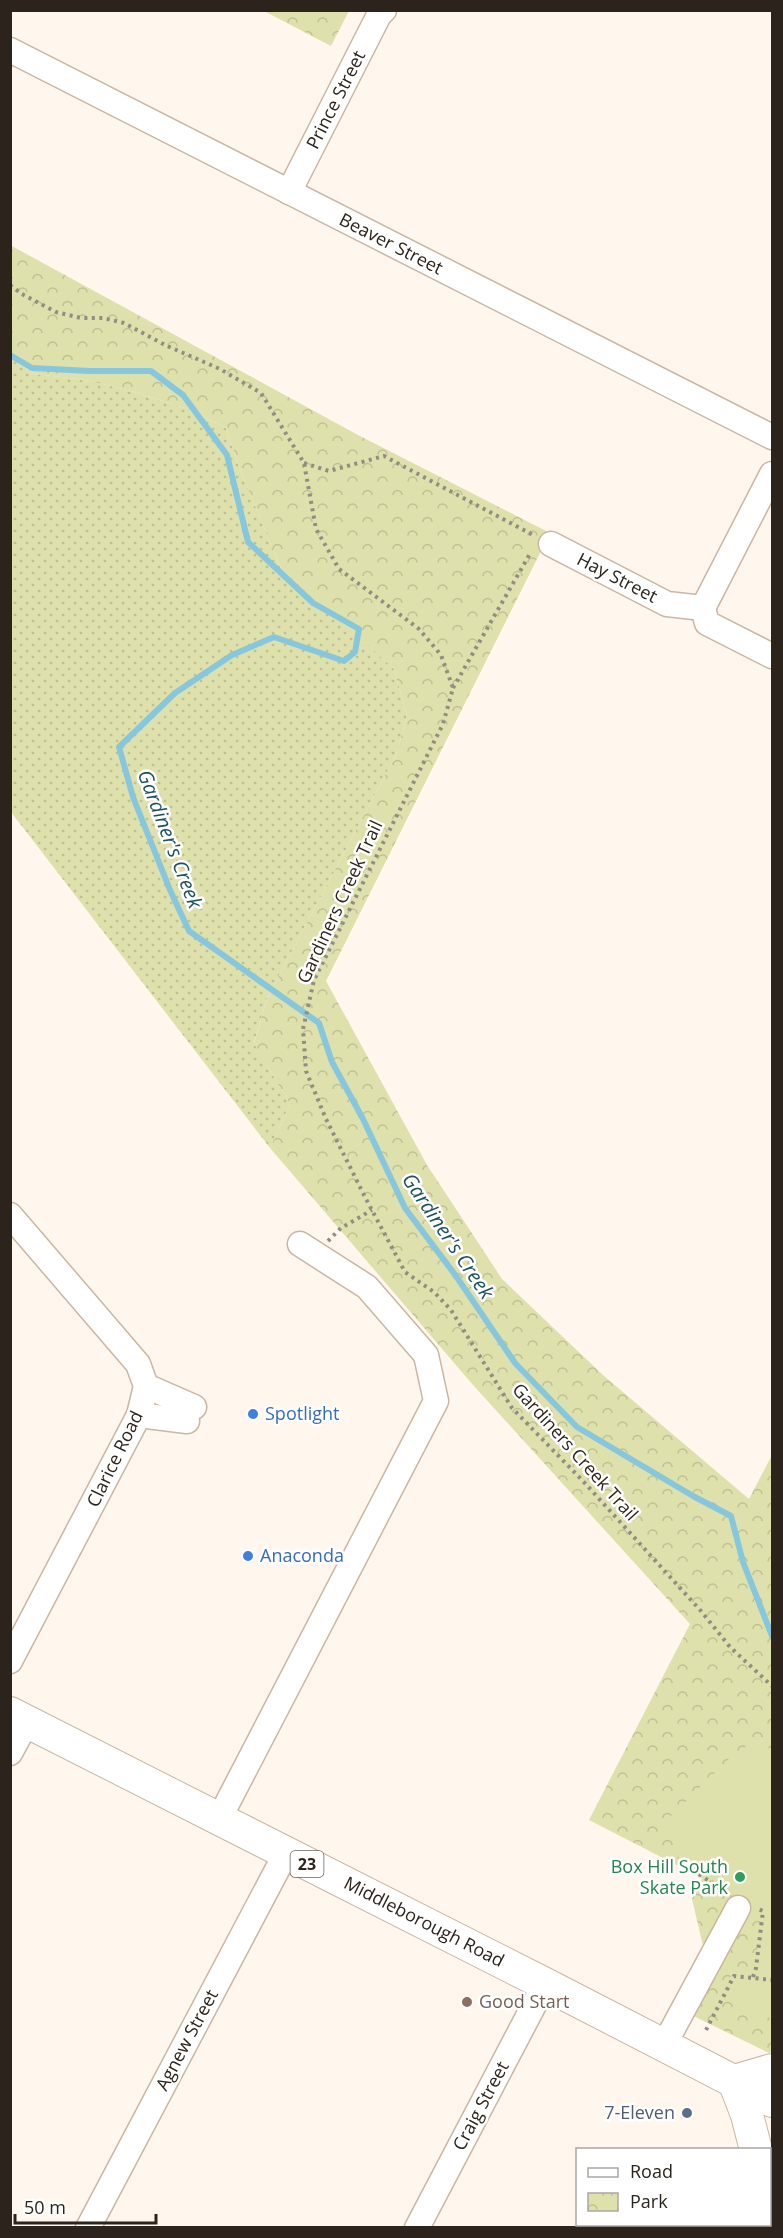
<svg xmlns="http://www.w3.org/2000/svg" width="783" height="2238" font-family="'Open Sans',sans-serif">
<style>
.grass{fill:url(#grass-dots)}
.park{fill:url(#park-crowns)}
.garden{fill:#dee1ab}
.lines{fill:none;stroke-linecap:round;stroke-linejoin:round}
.stream{stroke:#87c7dd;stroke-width:6}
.minor-casing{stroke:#cab6a2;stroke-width:27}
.major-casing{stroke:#cab6a2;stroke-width:34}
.path{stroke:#948c84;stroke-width:4;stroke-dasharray:3 4.5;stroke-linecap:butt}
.minor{stroke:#fff;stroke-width:24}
.major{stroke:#fff;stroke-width:32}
.shop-dot{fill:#3f7fe0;stroke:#fff;stroke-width:2}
.leisure-dot{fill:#2e9e5b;stroke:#fff;stroke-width:2}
.education-dot{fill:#8d6e63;stroke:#fff;stroke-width:2}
.service-dot{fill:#5c6f8a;stroke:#fff;stroke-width:2}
.labels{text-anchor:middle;stroke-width:5;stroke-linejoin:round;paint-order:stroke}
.shield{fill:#fff;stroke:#6b6660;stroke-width:1.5}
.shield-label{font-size:16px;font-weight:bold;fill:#2c241c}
.street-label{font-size:18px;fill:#2c241c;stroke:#fff}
.shop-label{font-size:18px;fill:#366cbe;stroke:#fff;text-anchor:start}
.leisure-label{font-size:18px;fill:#27864d;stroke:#fff;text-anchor:end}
.education-label{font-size:18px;fill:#785e54;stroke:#fff;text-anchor:start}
.service-label{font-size:18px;fill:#4e5e75;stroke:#fff;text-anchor:end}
.water-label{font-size:20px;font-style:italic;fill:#1c5161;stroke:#fff}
</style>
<defs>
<pattern id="grass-dots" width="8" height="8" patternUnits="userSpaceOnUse" patternTransform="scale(1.5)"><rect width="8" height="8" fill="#dee1ab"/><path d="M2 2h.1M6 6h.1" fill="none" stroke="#bfc193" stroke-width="1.8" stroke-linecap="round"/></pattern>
<pattern id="park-crowns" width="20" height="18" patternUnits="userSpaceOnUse" patternTransform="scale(1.5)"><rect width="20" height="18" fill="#dee1ab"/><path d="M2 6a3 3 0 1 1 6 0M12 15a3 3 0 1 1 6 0" fill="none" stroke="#bfc193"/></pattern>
</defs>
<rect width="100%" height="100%" fill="#fff6ee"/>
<!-- grass -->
<polygon class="grass" points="11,358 34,374 86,380 131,391 188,409 226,428 242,474 282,571 316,596 394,669 407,716 396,755 267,998 254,1043 290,1104 270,1148 11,812"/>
<!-- park -->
<g class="park">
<polygon points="264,11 349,11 331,46"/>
<polygon points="10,245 358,435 550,533 326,981 427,1165 502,1279 604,1376 749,1499 772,1455 772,2051 769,2053 673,2006 703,1946 692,1899 702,1878 589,1820 690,1624 473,1385 270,1148 290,1104 254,1044 267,998 396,755 407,716 394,669 316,597 282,571 242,474 226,428 188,409 131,391 86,380 34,374 11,358"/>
</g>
<!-- garden -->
<polygon class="garden" points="759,1740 772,1751 772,2019 723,1997 733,1970 753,1968 766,1908 742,1899 675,1855 669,1818 735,1753"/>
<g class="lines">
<!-- stream -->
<polyline class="stream" points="10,355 32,368 90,371 151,371 183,395 227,455 248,542 313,603 359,629 355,652 344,661 274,637 232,655 175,693 119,747 133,797 170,890 189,931 319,1023 332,1062 363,1119 405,1208 456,1276 515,1363 577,1427 693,1496 731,1516 743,1562 772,1636"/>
<!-- minor casing -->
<g class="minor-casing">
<g id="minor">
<polyline points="10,50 772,437"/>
<polyline points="289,192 379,15 384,10"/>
<polyline points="551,544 667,604 703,608"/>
<polyline points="703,608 772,474"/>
<polyline points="703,608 707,623 772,656"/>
<polyline points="10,1215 138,1364 146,1386 139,1415 10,1661"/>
<polyline points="146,1386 194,1407"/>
<polyline points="139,1415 187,1421"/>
<polyline points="10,1753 27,1722"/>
<polyline points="219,1819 436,1401 426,1355 367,1287 300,1244"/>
<polyline points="664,2045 738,1908"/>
<polyline points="88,2228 286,1853"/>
<polyline points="417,2228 545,1984"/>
</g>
</g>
<!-- major casing -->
<g class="major-casing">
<g id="major">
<polyline points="10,1713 545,1984 772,2101"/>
<polyline points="734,2081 747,2115 756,2150"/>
<polyline points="734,2081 772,2070"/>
<polyline points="735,2228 736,2224"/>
<polyline points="771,2228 772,2225"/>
</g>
</g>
<!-- path -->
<g class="path">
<polyline points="10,285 22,294 56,312 81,318 103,318 124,323 165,345 220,369 261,393 304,463 316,529 339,569 419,629 441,655 453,688 443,724 314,980 303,1029 306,1071 326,1119 366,1199 405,1272 434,1292 451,1310 512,1408 582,1480 701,1611 730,1647 772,1686"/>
<polyline points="304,463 329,471 384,456 535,536"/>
<polyline points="453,688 531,552"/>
<polyline points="328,1241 341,1228 372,1210"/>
<polyline points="680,1862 726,1892"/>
<polyline points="753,1977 756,1968 763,1911 756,1908"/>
<polyline points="706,2030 734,1976 772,1980"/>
</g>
<!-- minor -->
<use href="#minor" class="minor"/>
<!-- major -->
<use href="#major" class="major"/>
</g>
<!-- markers -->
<g class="shop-dot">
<circle cx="253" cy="1414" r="6"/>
<circle cx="248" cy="1556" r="6"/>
</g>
<circle class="leisure-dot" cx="740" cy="1877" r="6"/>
<circle class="education-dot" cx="467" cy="2002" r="6"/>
<circle class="service-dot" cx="687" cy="2113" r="6"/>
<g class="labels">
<!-- shield labels -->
<rect class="shield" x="290.5" y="1851" width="33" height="26" rx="4.5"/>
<g class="shield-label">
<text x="307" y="1870">23</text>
</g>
<!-- street labels -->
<g class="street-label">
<text transform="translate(336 100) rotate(-63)" y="6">Prince Street</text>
<text transform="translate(391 244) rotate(27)" y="6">Beaver Street</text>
<text transform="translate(617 578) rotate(27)" y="6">Hay Street</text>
<text transform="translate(340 902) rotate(-65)" y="6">Gardiners Creek Trail</text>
<text transform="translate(575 1452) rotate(48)" y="6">Gardiners Creek Trail</text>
<text transform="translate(115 1459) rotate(-64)" y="6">Clarice Road</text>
<text transform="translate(424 1922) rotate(27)" y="6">Middleborough Road</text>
<text transform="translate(187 2040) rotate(-62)" y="6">Agnew Street</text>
<text transform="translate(481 2106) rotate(-62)" y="6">Craig Street</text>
</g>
<!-- shop labels -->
<g class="shop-label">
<text x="265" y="1420">Spotlight</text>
<text x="260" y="1562">Anaconda</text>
</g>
<!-- leisure labels -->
<g class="leisure-label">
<text x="728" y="1873">Box Hill South<tspan x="728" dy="21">Skate Park</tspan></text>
</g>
<!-- education labels -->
<g class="education-label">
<text x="479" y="2008">Good Start</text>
</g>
<!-- service labels -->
<g class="service-label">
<text x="675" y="2119">7-Eleven</text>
</g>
<!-- water labels -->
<g class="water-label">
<text transform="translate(170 839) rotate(69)" y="7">Gardiner's Creek</text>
<text transform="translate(448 1236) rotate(56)" y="7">Gardiner's Creek</text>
</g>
</g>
<!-- border -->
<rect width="783" height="2238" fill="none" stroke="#2c241c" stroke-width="24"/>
<!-- legend -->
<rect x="576" y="2148" width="195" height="78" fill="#ffffff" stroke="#aba7a4" stroke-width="1.5"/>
<rect x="588" y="2168" width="30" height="9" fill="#ffffff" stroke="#aba7a4" stroke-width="1.5"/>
<text x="630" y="2178" font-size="18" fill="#2c241c">Road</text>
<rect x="588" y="2193" width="30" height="18" fill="url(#park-crowns)" stroke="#aba7a4" stroke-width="1.5"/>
<text x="630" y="2208" font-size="18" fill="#2c241c">Park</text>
<!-- scale -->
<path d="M15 2214v9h141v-9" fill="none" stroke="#2c241c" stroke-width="3"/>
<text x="24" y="2214" font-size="18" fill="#2c241c" stroke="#ffffff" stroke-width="4.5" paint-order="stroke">50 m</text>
</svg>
